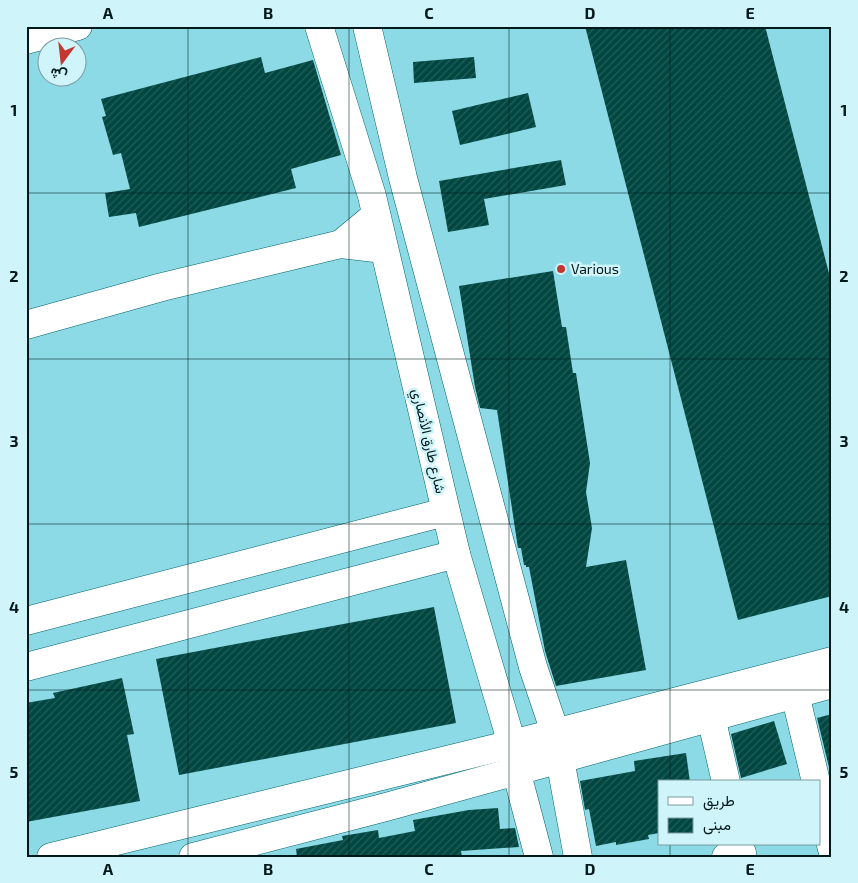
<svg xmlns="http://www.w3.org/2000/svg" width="858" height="883" font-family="'Exo 2',Vazirmatn,sans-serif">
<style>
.building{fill:url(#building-hatch)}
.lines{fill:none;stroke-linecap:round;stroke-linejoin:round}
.minor-casing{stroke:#00636d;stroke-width:29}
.major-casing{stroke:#00636d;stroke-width:29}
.minor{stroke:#fff;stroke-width:28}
.major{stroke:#fff;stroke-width:28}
.grid{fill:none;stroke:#02191c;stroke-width:1;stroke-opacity:0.55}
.poi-dot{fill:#c43630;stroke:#cff4f9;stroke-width:2}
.labels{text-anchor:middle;stroke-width:5;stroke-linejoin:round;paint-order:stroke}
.poi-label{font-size:14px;fill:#02191c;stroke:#cff4f9;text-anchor:start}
.street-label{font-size:14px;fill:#02191c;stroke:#cff4f9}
.neatline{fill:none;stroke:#02191c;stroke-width:2}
.grid-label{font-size:16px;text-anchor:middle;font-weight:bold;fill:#02191c}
</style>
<defs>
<pattern id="building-hatch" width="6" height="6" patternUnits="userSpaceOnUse" patternTransform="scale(1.25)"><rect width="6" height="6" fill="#004742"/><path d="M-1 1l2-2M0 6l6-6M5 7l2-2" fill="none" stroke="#245e5a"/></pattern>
</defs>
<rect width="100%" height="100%" fill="#8cdae5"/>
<!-- building -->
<g class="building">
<polygon points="585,26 765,26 832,285 832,596 738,620"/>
<polygon points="261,57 265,73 313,60 341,155 291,169 296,188 139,227 136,213 109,217 105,193 130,189 121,153 113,155 102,117 106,116 101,99"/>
<polygon points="474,57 476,78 414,83 413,62"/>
<polygon points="528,93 536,127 460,145 452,111"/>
<polygon points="561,160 566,185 484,199 489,225 448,232 439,181"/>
<polygon points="553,271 562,327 566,327 573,373 576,373 590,463 586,492 592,528 586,567 626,560 646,670 556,686 545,651 529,567 526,567 526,565 524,565 521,548 518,548 497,410 480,408 475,387 459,286"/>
<polygon points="434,607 456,723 179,775 156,659"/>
<polygon points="122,678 134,734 127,735 140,801 26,822 26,703 55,698 53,693"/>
<polygon points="832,714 832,767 829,767 817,718"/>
<polygon points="774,721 787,764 741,778 731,734"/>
<polygon points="686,753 690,782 659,782 659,833 648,835 649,839 616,845 616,842 596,846 589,809 585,810 580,781 635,771 634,761"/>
<polygon points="498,808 500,829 515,828 519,847 461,851 462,857 297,857 296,849 343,840 342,836 378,830 379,838 415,831 413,820 469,810"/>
</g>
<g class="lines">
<!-- minor casing -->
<g class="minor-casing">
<g id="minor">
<polyline points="319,26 372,196 456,554 512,744 516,770 539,857"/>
<polyline points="367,26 403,178 533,667 555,732 578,857"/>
<polyline points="376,215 341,244 384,249"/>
<polyline points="26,325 162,287 341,244"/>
<polyline points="26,621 445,512"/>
<polyline points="26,667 456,554"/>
<polyline points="795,694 816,782"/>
<polyline points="711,717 726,782"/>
<polyline points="819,796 832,849"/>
<polyline points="51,857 512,744 832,661"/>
<polyline points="193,857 386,807 832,684"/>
<polyline points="726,857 742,853"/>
</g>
</g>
<!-- major casing -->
<g class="major-casing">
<polyline id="major" points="26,40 78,26"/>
</g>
<!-- minor -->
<use href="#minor" class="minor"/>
<!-- major -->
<use href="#major" class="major"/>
</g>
<!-- grid -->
<path class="grid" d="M188 26V857M349 26V857M509 26V857M670 26V782M26 193H832M26 359H832M26 524H832M26 690H832M670 844V857"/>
<!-- markers -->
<circle class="poi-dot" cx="561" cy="269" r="5"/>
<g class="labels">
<!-- poi labels -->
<g class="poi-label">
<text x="571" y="274">Various</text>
</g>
<!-- street labels -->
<g class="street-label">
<text transform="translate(429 441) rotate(77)" y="5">شارع طارق الأنصاري</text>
</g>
</g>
<!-- border -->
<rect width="858" height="883" fill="none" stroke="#cff4f9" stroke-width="55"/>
<!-- legend -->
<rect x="658" y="780" width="162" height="65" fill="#cff4f9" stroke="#7d9ca1"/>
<rect x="668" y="797" width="25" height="8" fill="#ffffff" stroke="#7d9ca1"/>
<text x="703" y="806" font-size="15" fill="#02191c">طريق</text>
<rect x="668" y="818" width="25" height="15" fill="url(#building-hatch)" stroke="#7d9ca1"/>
<text x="703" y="830" font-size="15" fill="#02191c">مبنى</text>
<!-- north arrow -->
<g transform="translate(62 62) rotate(195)"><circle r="24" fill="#cff4f9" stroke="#7d9ca1"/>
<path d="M0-4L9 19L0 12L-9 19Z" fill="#c43630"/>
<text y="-8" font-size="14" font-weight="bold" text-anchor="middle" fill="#02191c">ش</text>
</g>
<rect x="28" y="28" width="802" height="828" class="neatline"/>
<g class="grid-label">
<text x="108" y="19">A</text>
<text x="268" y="19">B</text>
<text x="429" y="19">C</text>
<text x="590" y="19">D</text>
<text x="750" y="19">E</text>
<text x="14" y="116">1</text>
<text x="844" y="116">1</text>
<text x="14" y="282">2</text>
<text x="844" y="282">2</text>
<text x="14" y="447">3</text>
<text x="844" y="447">3</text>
<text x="14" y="613">4</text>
<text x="844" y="613">4</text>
<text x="14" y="778">5</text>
<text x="844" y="778">5</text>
<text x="108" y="875">A</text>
<text x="268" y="875">B</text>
<text x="429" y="875">C</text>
<text x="590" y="875">D</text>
<text x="750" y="875">E</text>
</g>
</svg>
